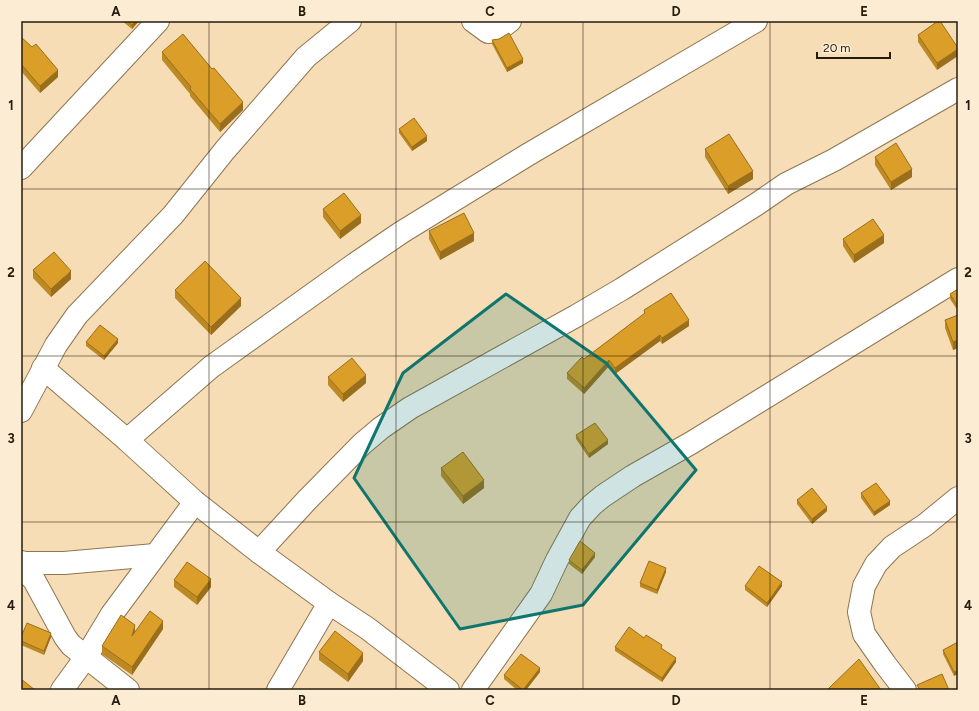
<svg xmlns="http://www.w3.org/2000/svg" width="979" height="711" font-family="Figtree,sans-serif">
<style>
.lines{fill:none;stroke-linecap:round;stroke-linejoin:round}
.minor-casing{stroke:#8d7651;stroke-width:24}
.minor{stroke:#fff;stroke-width:22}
.wall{fill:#bc8923}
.shaded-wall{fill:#996f1d}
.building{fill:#db9f29;stroke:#996f1d}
.marked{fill:#0f766e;fill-opacity:0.2;stroke:#0f766e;stroke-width:3;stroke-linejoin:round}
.grid{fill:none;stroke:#261c0d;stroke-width:1;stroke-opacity:0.55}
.neatline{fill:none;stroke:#261c0d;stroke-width:1.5}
.grid-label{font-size:13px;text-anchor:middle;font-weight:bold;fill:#261c0d}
</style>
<rect width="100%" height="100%" fill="#f7ddb5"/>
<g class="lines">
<!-- minor casing -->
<g class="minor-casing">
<g id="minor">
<path d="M473 21 488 32C497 32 503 26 510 21"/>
<polyline points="21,168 158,21"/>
<polyline points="43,368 127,440 195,502 259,552 329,603 367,628 448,690"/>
<polyline points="21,411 56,345 77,315 173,215 225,150 306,57 350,21"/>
<polyline points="127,440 211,367 355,264 402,232 529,154 756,21"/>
<polyline points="259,552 307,500 362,444 381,428 410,408 576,316 622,289 757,204 786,184 834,160 958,89"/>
<polyline points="21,562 26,563 64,563 155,555"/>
<polyline points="21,567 34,580 65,637 71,645 128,690"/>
<polyline points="62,690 86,657 112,614 195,502"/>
<polyline points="278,690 329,603"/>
<polyline points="473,690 541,594 557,560 580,518 592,505 603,496 633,476 691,443 958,279"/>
<polyline points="905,690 885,664 864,634 859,612 864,586 876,564 892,547 925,525 958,498"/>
</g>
</g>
<!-- minor -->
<use href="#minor" class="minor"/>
</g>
<!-- wall -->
<g class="wall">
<polygon points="122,21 139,21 132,29"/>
<polygon points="938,21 937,70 918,42 918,35"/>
<polygon points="21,37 58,77 40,93 21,71"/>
<polygon points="492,40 523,63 507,72 492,44"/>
<polygon points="162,52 212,69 243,110 220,132 190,96 190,94 162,60"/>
<polygon points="399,129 427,141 412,151 399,133"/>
<polygon points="705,149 753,179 728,194 705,157"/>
<polygon points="875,157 912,177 891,190 875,165"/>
<polygon points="323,209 361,223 340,239 323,217"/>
<polygon points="429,231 474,241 440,260 429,239"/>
<polygon points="843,239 884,243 854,263 843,246"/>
<polygon points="33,270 71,279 51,297 33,278"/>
<polygon points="958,289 958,311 950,299 950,294"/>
<polygon points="175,290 241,306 211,335 175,298"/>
<polygon points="644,310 689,326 662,344 660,341 615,374 609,366 584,394 567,379 567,373 584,359 644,314"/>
<polygon points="958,315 958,348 953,350 945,328 945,320"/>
<polygon points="86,342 118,343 104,360 86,346"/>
<polygon points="328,377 366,383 343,402 328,385"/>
<polygon points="576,435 608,444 589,458 576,439"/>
<polygon points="441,468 484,488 463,504 441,476"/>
<polygon points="861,493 890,505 874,516 861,498"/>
<polygon points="797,500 827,511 812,524 797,504"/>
<polygon points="595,557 582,574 569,564 569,560"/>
<polygon points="666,572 657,594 640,587 640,583"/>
<polygon points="174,580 211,587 197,605 174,587"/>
<polygon points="745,586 782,586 767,607 745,590"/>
<polygon points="163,629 132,675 102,654 102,646 135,632"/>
<polygon points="21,637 51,637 44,655 21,645"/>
<polygon points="644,638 662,649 676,662 662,682 615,651 615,647"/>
<polygon points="958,642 954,676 943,654 943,650"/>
<polygon points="319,652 363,661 348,682 319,660"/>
<polygon points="540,672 526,690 517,690 504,679 504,675"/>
</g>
<!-- shaded-wall -->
<g class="shaded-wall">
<polygon points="135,21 139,21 132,29 132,25"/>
<polygon points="958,49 958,56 937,70 937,63"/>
<polygon points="523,59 523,63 507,72 507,68"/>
<polygon points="58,70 58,77 40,93 40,86"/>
<polygon points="243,102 243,110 220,132 220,124"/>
<polygon points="22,128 22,136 21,138 21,130"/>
<polygon points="427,136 427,141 412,151 412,147"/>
<polygon points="912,169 912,177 891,190 891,182"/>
<polygon points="753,171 753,179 728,194 728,186"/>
<polygon points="361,215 361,223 340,239 340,231"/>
<polygon points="474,233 474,241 440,260 440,252"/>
<polygon points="884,235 884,243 854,263 854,255"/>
<polygon points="71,271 71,279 51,297 51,289"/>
<polygon points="241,298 241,306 211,335 211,327"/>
<polygon points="689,320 689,326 662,344 662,338"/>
<polygon points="660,335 660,341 615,374 615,368"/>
<polygon points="118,339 118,343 104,360 104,356"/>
<polygon points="958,340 958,348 953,350 953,342"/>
<polygon points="609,360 609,366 584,394 584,388"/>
<polygon points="366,375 366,383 343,402 343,394"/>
<polygon points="608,440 608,444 589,458 589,454"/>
<polygon points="484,480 484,488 463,504 463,496"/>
<polygon points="890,501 890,505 874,516 874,512"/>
<polygon points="827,507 827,511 812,524 812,519"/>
<polygon points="595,553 595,557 582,574 582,570"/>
<polygon points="666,568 666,572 657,594 657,590"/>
<polygon points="211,579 211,587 197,605 197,597"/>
<polygon points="782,582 782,586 767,607 767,603"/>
<polygon points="163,621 163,629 132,675 132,667"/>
<polygon points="135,625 135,633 132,636"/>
<polygon points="51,633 51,637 44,655 44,651"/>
<polygon points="363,653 363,661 348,682 348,674"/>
<polygon points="676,658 676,662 662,682 662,678"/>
<polygon points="540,668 540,672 526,690 523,690"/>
<polygon points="958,670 958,674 954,676 954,672"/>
</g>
<!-- building -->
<g class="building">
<polygon points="127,21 135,21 132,25"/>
<polygon points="938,21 940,21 958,48 958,49 937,63 918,35"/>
<polygon points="509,33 523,59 507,68 492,40 499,39"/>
<polygon points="183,34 212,69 214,68 243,102 220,124 190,89 191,87 162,52"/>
<polygon points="21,37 32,47 36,44 58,70 40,86 21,64"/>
<polygon points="414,118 427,136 412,147 399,129"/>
<polygon points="729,134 753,171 728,186 705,149"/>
<polygon points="896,143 912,169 891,182 875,157"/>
<polygon points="344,193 361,215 340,231 323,209"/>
<polygon points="464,213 474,233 440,252 429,231"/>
<polygon points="873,219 884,235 854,255 843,239"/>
<polygon points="54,252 71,271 51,289 33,270"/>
<polygon points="205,261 241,298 211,327 175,290"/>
<polygon points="958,289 958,307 950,294"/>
<polygon points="671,293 689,320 662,338 660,335 615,368 609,360 584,388 567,373 582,357 584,359 645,313 644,310"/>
<polygon points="958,315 958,340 953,342 945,320"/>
<polygon points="100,325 118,339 104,356 86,342"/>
<polygon points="352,358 366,375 343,394 328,377"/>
<polygon points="595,423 608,440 589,454 576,435"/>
<polygon points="463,452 484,480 463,496 441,468"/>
<polygon points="876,483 890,501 874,512 861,493"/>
<polygon points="812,488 827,507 812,519 797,500"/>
<polygon points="580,541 595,553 582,570 569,560"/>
<polygon points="649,561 666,568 657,590 640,583"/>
<polygon points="187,562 211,579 197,597 174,580"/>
<polygon points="759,566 782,582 767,603 745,586"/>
<polygon points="150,611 163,621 132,667 102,646 121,615 135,625 132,636"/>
<polygon points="27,623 51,633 44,651 21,641 21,637"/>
<polygon points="629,627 644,638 646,635 662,645 661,648 676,658 662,678 615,647"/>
<polygon points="335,631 363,653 348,674 319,652"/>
<polygon points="958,642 958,670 954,672 943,650"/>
<polygon points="521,654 540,668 523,690 504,675"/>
<polygon points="859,659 881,690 827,690"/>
<polygon points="942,674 949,690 920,690 917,685"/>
<polygon points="21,679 35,690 21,690"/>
</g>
<!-- marked area -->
<path class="marked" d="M506 294 606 363 696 470 583 605 460 629 354 478 403 373Z"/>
<!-- grid -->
<path class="grid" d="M209 21V690M396 21V690M583 21V690M770 21V690M21 189H958M21 356H958M21 522H958"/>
<!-- border -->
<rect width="979" height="711" fill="none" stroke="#fcecd4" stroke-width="44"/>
<!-- scale -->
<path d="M817 52v6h73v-6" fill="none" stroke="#261c0d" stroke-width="2"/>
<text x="823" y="52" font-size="12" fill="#261c0d" stroke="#fcecd4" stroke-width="3" paint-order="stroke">20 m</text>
<rect x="22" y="22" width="935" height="667" class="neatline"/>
<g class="grid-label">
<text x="116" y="16">A</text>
<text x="302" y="16">B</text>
<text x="490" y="16">C</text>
<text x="676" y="16">D</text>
<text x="864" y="16">E</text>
<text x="11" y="110">1</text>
<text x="968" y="110">1</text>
<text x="11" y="277">2</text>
<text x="968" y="277">2</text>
<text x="11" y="443">3</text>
<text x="968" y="443">3</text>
<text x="11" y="610">4</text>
<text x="968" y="610">4</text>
<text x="116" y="705">A</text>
<text x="302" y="705">B</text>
<text x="490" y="705">C</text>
<text x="676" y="705">D</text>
<text x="864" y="705">E</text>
</g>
</svg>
